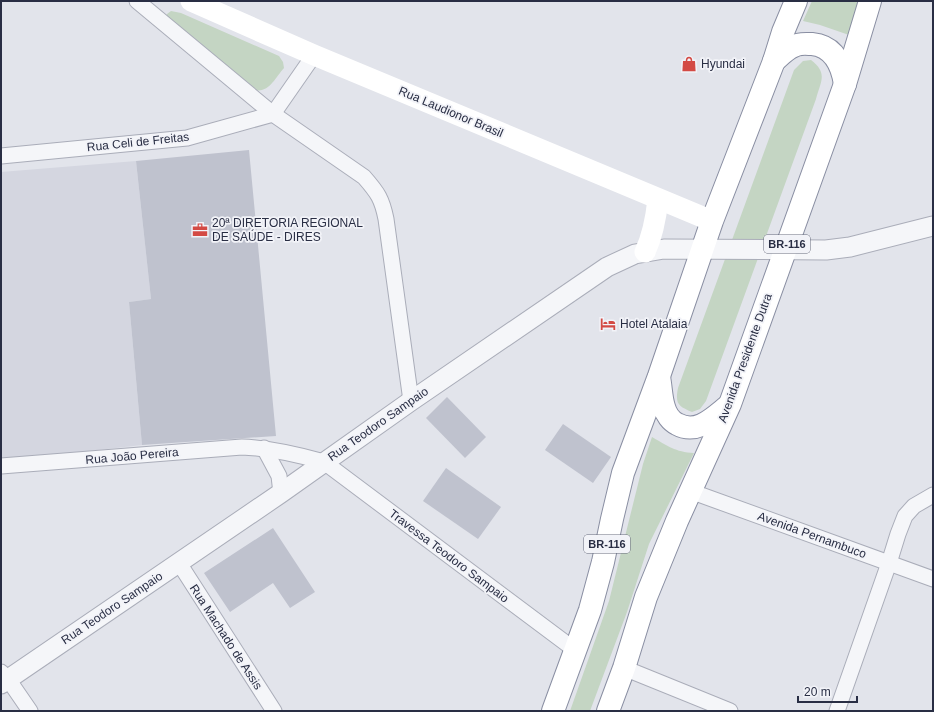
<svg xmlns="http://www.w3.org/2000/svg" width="934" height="712" font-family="Helvetica,sans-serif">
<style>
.built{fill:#d4d6e0}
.green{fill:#c4d5c3}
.building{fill:#bfc2ce}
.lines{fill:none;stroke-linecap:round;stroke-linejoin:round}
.minor-casing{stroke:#aaadb9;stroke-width:17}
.tertiary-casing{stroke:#aaadb9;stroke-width:21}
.trunk-casing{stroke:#898ea2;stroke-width:24}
.minor{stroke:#f5f6f9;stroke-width:15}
.tertiary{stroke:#f5f6f9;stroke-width:19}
.secondary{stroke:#fff;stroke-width:21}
.trunk{stroke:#fff;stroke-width:22}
.labels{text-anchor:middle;stroke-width:3.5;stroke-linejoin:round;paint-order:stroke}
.shield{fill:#f2f3f8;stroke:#65697a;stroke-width:1}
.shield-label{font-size:11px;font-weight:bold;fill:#292e44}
.poi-label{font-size:12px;fill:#292e44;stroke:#f2f3f8;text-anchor:start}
.street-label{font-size:12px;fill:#292e44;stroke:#f2f3f8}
</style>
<rect width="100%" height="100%" fill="#e2e4eb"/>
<!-- built -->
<polygon class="built" points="136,161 151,299 129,302 142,445 1,461 1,172"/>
<!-- green -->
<g class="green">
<polygon points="812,1 860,1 849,35 820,25 803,21"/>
<path d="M171 11 181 13 279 56 283 62 284 68C275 78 269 93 255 90L166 20 167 14Z"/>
<path d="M811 60C828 73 821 81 816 99L706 401 700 409 692 412C678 406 675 404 678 388L794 70 803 61Z"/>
<path d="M652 437C668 446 675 452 694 453L649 544 627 612 590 711H570L609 601 643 464Z"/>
</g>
<!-- building -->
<g class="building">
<polygon points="249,150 276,436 142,445 129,302 151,299 136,161"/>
<polygon points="447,397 486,437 465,458 426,418"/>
<polygon points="563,424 611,457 593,483 545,450"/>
<polygon points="446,468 501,507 478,539 423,501"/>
<polygon points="273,528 315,592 290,608 273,583 230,612 204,573"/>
</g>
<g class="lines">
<!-- minor casing -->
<g class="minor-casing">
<g id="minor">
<path d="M137 1 273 114 364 177C378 193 382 199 386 219L411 401"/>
<polyline points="1,156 187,138 273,114 314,55"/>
<polyline points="264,448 279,476 281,493"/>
<path d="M1 466 242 447C270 448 296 454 324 462L575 650"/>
<polyline points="690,491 933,579"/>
<polyline points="179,563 274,711"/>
<polyline points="624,668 730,711"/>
<polyline points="1,672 8,679 30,711"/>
<polyline points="837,711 889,563 898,534 905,516 914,506 933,495"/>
</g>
</g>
<!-- tertiary casing -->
<g class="tertiary-casing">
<polyline id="tertiary" points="1,684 281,493 411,401 607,267 635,254 664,249 826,250 850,247 933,226"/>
</g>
<!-- trunk casing -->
<g class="trunk-casing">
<g id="trunk">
<path d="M774 61C780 56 786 49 794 46 799 43 807 44 812 44 834 46 842 65 845 84"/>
<path d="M659 377C661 387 661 398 664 407 666 414 671 421 677 424 697 435 713 418 728 406"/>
<polyline points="553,711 590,610 603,562 612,519 623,473 659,376 712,221 774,61 783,32 796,1"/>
<polyline points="608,711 624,668 646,597 677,521 730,404 845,84 870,1"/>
</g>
</g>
<!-- minor -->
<use href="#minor" class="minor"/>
<!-- tertiary -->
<use href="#tertiary" class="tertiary"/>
<!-- secondary -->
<g class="secondary">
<polyline points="191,1 314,55 712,221"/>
<path d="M645 252C653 235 656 218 658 199"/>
</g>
<!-- trunk -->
<use href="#trunk" class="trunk"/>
</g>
<!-- icons -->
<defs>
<g id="shop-bare" transform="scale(1.2)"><path d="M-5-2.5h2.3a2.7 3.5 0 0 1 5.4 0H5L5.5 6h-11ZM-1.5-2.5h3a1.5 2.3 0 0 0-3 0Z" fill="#d34a44" stroke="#f2f3f8" stroke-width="2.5" paint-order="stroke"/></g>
<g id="office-bare" transform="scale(1.2)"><path d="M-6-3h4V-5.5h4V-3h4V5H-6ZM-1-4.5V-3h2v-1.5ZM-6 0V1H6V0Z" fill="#d34a44" stroke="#f2f3f8" stroke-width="2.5" paint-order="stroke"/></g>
<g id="hotel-bare" transform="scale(1.2)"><path d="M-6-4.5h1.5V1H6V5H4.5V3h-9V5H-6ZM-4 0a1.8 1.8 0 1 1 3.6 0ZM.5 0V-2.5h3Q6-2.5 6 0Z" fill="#d34a44" stroke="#f2f3f8" stroke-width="2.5" paint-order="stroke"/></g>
</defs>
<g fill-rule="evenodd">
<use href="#shop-bare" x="689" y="64"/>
<use href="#office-bare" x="200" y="230"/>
<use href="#hotel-bare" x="608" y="324"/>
</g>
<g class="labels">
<!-- shield labels -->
<g class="shield">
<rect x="764" y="235" width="46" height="18" rx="3"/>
<rect x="584" y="535" width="46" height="18" rx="3"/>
</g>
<g class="shield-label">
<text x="787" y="248">BR-116</text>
<text x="607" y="548">BR-116</text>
</g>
<!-- poi labels -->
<g class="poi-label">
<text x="701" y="68">Hyundai</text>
<text x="212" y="227">20ª DIRETORIA REGIONAL<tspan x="212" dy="14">DE SAÚDE - DIRES</tspan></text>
<text x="620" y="328">Hotel Atalaia</text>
</g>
<!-- street labels -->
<g class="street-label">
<text transform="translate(451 112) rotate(23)" y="4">Rua Laudionor Brasil</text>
<text transform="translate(138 142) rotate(-6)" y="4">Rua Celi de Freitas</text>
<text transform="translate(745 358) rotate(-70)" y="4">Avenida Presidente Dutra</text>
<text transform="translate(378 424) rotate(-35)" y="4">Rua Teodoro Sampaio</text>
<text transform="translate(132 456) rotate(-5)" y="4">Rua João Pereira</text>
<text transform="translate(812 535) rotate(20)" y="4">Avenida Pernambuco</text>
<text transform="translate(449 556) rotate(37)" y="4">Travessa Teodoro Sampaio</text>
<text transform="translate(112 608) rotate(-34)" y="4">Rua Teodoro Sampaio</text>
<text transform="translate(226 637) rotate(57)" y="4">Rua Machado de Assis</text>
</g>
</g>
<!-- border -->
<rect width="934" height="712" fill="none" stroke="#292e44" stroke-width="4"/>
<!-- scale -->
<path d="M798 696v6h59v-6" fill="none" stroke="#292e44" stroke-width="2"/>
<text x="804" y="696" font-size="12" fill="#292e44" stroke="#f2f3f8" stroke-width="3" paint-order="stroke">20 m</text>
</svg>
